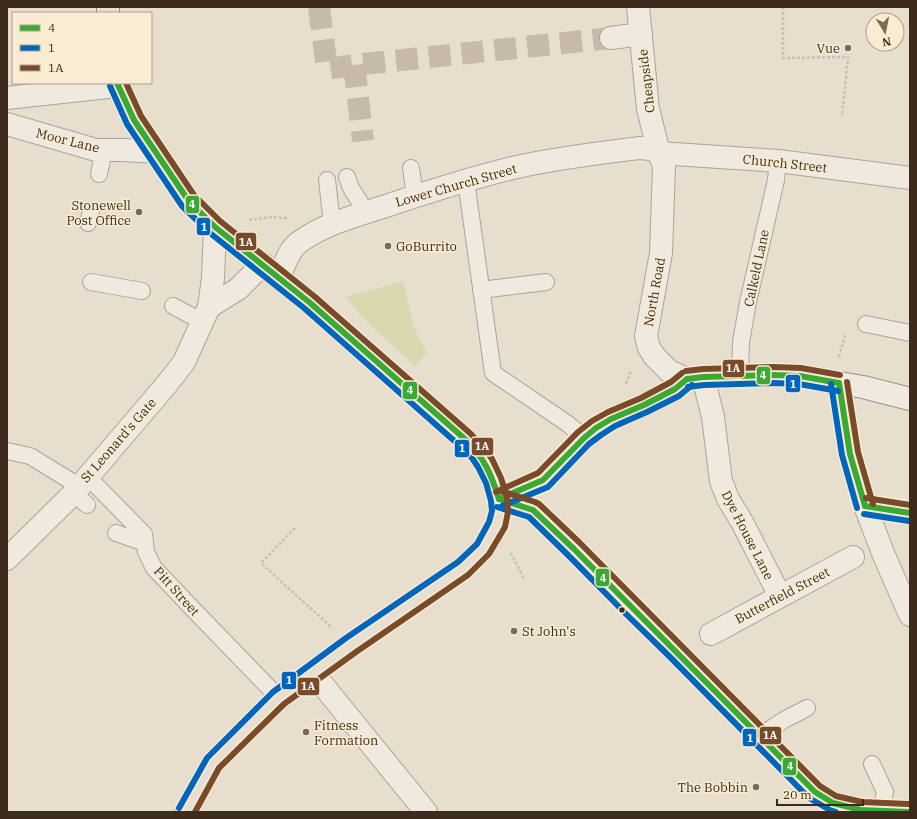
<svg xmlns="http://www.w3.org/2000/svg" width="917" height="819" font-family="'IBM Plex Serif',serif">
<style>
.green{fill:#dad7af}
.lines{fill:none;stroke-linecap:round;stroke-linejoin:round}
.street-tunnel{stroke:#c6baab;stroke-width:22;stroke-dasharray:22 11;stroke-linecap:butt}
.lane-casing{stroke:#ada396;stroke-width:18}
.street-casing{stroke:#ada396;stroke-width:24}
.secondary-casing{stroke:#9d9286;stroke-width:24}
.primary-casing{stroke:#92887e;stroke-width:24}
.path{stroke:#c8c0b6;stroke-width:2.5;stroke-dasharray:3 2;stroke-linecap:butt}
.lane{stroke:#efe9e0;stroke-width:16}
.street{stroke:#efe9e0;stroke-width:22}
.secondary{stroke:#efe9e0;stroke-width:22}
.primary{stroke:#e7dfd1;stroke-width:22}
.bus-1-casing{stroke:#f9ecd3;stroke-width:9}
.bus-2-casing{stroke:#f9ecd3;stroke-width:9}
.bus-3-casing{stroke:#f9ecd3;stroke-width:9}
.bus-1{stroke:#3aaa35;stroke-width:6}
.bus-2{stroke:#0065bd;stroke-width:6}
.bus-3{stroke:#7a4b2a;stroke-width:6}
.poi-dot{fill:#796a5b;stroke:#f9ecd3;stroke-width:1.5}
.bus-dot{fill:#3d2b1d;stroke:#f9ecd3;stroke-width:1.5}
.labels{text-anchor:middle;stroke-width:3;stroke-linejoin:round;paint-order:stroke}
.poi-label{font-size:13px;fill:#3d2b1d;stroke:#f9ecd3;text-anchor:end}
.street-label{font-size:13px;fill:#3d2b1d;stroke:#f9ecd3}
.line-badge{stroke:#f9ecd3;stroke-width:1.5}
.badge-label{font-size:11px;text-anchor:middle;font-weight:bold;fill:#fff}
</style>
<rect width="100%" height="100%" fill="#e8dece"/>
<!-- green -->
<polygon class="green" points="403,281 414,328 427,353 415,366 363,318 346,297"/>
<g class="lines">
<!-- street-tunnel -->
<g class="street-tunnel">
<polyline points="319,7 327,69 354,65 611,38"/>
<polyline points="354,65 363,141"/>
</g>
<!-- lane casing -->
<g class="lane-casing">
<g id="lane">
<polyline points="411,168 415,196"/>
<polyline points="99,174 104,150"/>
<polyline points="347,177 351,188 366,212"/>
<polyline points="327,180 332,224"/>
<polyline points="466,181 493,373 568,424 584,438"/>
<polyline points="88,223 91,211"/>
<polyline points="91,282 142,291"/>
<polyline points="481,290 546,282"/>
<polyline points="173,306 203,322"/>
<polyline points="866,324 910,333"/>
<polyline points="740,376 741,342 748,302 776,180 778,161"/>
<polyline points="7,451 30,456 79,486"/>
<polyline points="88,477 144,534 146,552 154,568 190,606 279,698"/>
<polyline points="74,493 87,505"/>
<polyline points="865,506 910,513"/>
<polyline points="116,533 145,543"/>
<polyline points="760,736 784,720 807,708"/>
<polyline points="872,764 885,792 881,811"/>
</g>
</g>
<!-- street casing -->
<g class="street-casing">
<g id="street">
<polyline points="638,7 648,109 659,153 664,166 661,253 646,336 649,348 655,357 669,371 687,379"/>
<polyline points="611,38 641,34"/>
<polyline points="7,98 117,86"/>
<polyline points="7,124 96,150 124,150 155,152"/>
<path d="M279 278C284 266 288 251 298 243 325 223 358 215 389 205 431 191 474 177 517 167 557 158 599 153 640 148L650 149 659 153 778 161 910 178"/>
<polyline points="209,307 238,289 263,264"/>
<polyline points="703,377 713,417 721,481 728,499 742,522 780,596"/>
<polyline points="839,383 850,454 865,506 883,553 910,615"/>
<polyline points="499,499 533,510 574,549 631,607 676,651 815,792 833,803 861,810 908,812"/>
<polyline points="7,559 74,493 167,384 184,362 209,307 213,278 215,227"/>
<polyline points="711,634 853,557"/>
<polyline points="313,673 426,812"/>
</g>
</g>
<!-- secondary casing -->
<g class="secondary-casing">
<polyline id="secondary" points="499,499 543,480 584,438 596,428 611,419 644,405 675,389 687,379 703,377 774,375 800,376 863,387 910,399"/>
</g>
<!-- primary casing -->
<g class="primary-casing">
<g id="primary">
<polyline points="108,7 108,13"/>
<polyline points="117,83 134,120 155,152 188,200 215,227 309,302 466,440 478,453 485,463 493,480 499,499 500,512 497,525 491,536 483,549 463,568 351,645 279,698 213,763 186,812"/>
</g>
</g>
<!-- path -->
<g class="path">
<polyline points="783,7 783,58 848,57 842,116"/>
<polyline points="249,220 272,217 287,218"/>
<polyline points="839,357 845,335"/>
<polyline points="626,384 631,370"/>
<polyline points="295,528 261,563 331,627"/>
<polyline points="511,553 524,579"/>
</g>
<!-- lane -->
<use href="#lane" class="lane"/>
<!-- street -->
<use href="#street" class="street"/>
<!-- secondary -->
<use href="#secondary" class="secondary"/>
<!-- primary -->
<use href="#primary" class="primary"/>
<!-- bus-1 casing -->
<g class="bus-1-casing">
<g id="bus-1">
<path d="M117 83 134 120 188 200 215 227 309 302 466 440C485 459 491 474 499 499"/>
<polyline points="687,379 703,377 774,375 800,376 839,383"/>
<polyline points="839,383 850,454 865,506"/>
<polyline points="499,499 533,510 574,549 815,792 833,803 861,810 908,812"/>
<polyline points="499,499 543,480 584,438 596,428 611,419 644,405 675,389 687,379"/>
<polyline points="865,506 910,513"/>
</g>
</g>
<!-- bus-2 casing -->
<g class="bus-2-casing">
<g id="bus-2">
<polyline points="110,86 127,124 182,206 210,233 304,308 460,446 472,458 478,467 486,483 491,501 492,511 489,522 477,544 458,562 346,638 273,692 207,758 179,808"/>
<polyline points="831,384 842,455 857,508"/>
<polyline points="688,387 704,385 774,383 799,384 838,391"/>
<polyline points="502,506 548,487 589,444 601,435 615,426 647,412 679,396 692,385"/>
<polyline points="497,507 529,517 568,555 625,613 670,657 809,798 830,810 836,812"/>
<polyline points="864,514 909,521"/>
</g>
</g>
<!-- bus-3 casing -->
<g class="bus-3-casing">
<g id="bus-3">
<polyline points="126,83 141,116 194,195 220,221 314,296 471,434 484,448 492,459 501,478 507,497 508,512 505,527 489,554 468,575 356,652 284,704 219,768 195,812"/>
<polyline points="686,371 703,369 774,367 801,368 840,375"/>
<polyline points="847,382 858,452 873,504"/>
<polyline points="501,491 535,502 539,504 580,543 820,786 836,796 862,802 908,804"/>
<polyline points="496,492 538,473 578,432 592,421 608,412 641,398 671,382 682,373"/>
<polyline points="866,498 910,505"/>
</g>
</g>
<!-- bus-1 -->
<use href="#bus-1" class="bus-1"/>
<!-- bus-2 -->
<use href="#bus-2" class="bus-2"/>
<!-- bus-3 -->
<use href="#bus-3" class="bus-3"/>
</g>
<!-- markers -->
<g class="poi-dot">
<circle cx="848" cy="48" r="4"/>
<circle cx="139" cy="212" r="4"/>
<circle cx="388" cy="246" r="4"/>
<circle cx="514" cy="631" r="4"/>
<circle cx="306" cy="732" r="4"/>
<circle cx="756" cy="787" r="4"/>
</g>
<circle class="bus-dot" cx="622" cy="610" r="3.5"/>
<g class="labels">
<!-- poi labels -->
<g class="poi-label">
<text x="840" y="53">Vue</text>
<text x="131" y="210">Stonewell<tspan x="131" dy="15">Post Office</tspan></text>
<text x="396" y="251" text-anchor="start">GoBurrito</text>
<text x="522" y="636" text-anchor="start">St John's</text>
<text x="314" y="730" text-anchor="start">Fitness<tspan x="314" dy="15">Formation</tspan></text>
<text x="748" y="792">The Bobbin</text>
</g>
<!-- street labels -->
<g class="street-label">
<text transform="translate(646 81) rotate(-97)" y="5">Cheapside</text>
<text transform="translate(68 140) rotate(14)" y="5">Moor Lane</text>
<text transform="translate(785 163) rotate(6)" y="5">Church Street</text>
<text transform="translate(456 185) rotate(-16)" y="5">Lower Church Street</text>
<text transform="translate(756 268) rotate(-78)" y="5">Calkeld Lane</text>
<text transform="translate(654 292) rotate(-80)" y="5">North Road</text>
<text transform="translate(118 440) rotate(-49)" y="5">St Leonard's Gate</text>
<text transform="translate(748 535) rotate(63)" y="5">Dye House Lane</text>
<text transform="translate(177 591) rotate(48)" y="5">Pitt Street</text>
<text transform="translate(782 595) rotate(-28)" y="5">Butterfield Street</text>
</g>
</g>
<g class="line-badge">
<rect x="185" y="195" width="15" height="19" rx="4" fill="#3aaa35"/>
<rect x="196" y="217" width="15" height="19" rx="4" fill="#0065bd"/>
<rect x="235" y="232" width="22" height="19" rx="4" fill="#7a4b2a"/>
<rect x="722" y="359" width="23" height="19" rx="4" fill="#7a4b2a"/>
<rect x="756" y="366" width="15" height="19" rx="4" fill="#3aaa35"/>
<rect x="785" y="374" width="16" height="19" rx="4" fill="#0065bd"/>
<rect x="402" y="381" width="16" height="19" rx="4" fill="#3aaa35"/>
<rect x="471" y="437" width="23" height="19" rx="4" fill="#7a4b2a"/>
<rect x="454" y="439" width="16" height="19" rx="4" fill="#0065bd"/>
<rect x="595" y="568" width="15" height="19" rx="4" fill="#3aaa35"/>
<rect x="281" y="671" width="16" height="19" rx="4" fill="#0065bd"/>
<rect x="297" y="677" width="23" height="19" rx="4" fill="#7a4b2a"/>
<rect x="759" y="726" width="23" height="19" rx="4" fill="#7a4b2a"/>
<rect x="742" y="728" width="15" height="19" rx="4" fill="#0065bd"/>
<rect x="782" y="757" width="15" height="19" rx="4" fill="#3aaa35"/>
</g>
<g class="badge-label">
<text x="192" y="208">4</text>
<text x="204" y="231">1</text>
<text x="246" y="246">1A</text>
<text x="733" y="372">1A</text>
<text x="763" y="379">4</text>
<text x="793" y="388">1</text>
<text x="410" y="394">4</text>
<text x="482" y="450">1A</text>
<text x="462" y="452">1</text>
<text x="603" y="582">4</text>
<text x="289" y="684">1</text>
<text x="308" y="690">1A</text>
<text x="770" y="739">1A</text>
<text x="750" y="742">1</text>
<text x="790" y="770">4</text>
</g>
<!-- border -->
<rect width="917" height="819" fill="none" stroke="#3d2b1d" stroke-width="16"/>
<!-- legend -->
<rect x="12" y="12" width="140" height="72" fill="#f9ecd3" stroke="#ae9f8a"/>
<rect x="20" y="25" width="20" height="6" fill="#3aaa35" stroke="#ae9f8a"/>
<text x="48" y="32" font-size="12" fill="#3d2b1d">4</text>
<rect x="20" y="45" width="20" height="6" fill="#0065bd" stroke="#ae9f8a"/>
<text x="48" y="52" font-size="12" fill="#3d2b1d">1</text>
<rect x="20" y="65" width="20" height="6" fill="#7a4b2a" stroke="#ae9f8a"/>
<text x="48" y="72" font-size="12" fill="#3d2b1d">1A</text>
<!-- north arrow -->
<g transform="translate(885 32) rotate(170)"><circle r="19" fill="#f9ecd3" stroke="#ae9f8a"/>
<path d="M0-3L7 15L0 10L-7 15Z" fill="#796a5b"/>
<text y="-6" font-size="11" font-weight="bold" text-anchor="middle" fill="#3d2b1d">N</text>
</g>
<!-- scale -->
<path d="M777 799v6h86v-6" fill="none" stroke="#3d2b1d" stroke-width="2"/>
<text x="783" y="799" font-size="12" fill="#3d2b1d" stroke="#f9ecd3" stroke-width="3" paint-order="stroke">20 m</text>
</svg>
